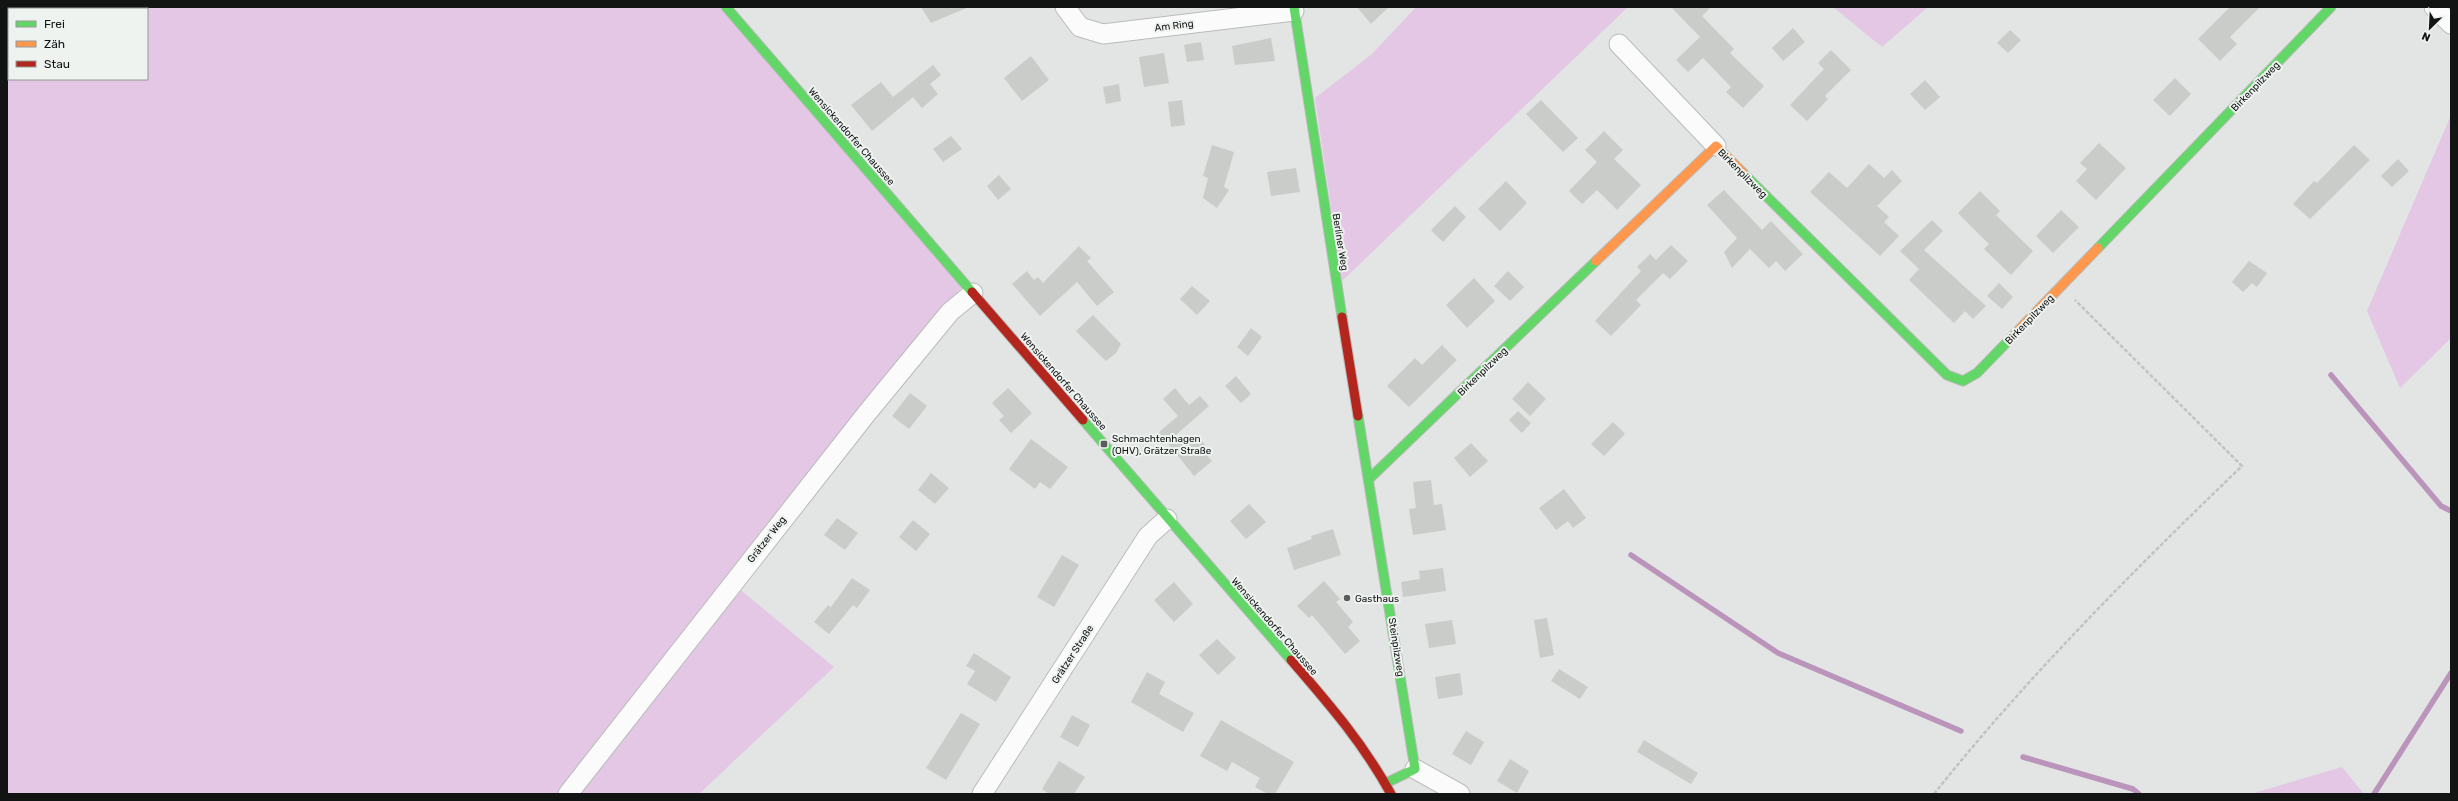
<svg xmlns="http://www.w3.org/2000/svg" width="2458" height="801" font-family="Rubik,sans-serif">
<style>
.green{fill:#e4c7e5;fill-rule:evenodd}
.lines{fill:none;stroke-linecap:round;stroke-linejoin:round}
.stream{stroke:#bb94bc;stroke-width:5.5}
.building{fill:#caccca}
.street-casing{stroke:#b9bcba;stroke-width:21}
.fast-casing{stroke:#b9bcba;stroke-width:11}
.slow-casing{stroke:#b9bcba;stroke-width:11}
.jam-casing{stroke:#b9bcba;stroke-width:11}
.path{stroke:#c1c2c2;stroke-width:2.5;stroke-dasharray:4 2;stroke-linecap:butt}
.street{stroke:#fbfbfb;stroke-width:19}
.fast{stroke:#63d668;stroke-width:9}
.slow{stroke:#ff974d;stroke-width:9}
.jam{stroke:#b3261e;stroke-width:9}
.poi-dot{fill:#5b5d5c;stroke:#eef3f0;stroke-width:1.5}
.labels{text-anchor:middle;stroke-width:4;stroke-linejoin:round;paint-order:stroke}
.street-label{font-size:10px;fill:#121413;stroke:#eef3f0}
.poi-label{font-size:10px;fill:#121413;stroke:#eef3f0;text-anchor:start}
</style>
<rect width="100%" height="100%" fill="#e2e5e3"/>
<!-- green -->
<g class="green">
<path d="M7 7H719L962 287 726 578 834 667 699 794H7ZM9 9H147V79H9Z"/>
<polygon points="1416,7 1628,7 1342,281 1315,98 1372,54"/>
<polygon points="1833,7 1928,7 1882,47"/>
<polygon points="2451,115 2451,338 2400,388 2367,311"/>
<polygon points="2342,767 2364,794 2256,794 2257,792"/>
</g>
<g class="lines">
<!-- stream -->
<g class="stream">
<polyline points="2331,375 2441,506 2451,511"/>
<polyline points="1631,555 1778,653 1961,731"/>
<polyline points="2023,757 2133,789 2139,794"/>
<polyline points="2374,794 2451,673"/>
</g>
</g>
<!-- building -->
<g class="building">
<polygon points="921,7 969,7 931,23"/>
<polygon points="1357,7 1389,7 1371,24"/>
<polygon points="1671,7 1711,7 1702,16 1734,49 1730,53 1764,86 1743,108 1726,92 1731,87 1703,58 1688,72 1676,60 1700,37"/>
<polygon points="2230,7 2260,7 2230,37 2237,44 2220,61 2198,39"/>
<polygon points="1793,28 1805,42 1783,61 1772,48"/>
<polygon points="2010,30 2021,40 2008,53 1997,43"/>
<polygon points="1271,38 1275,61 1235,65 1232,46"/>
<polygon points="1201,42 1204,60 1187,62 1184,45"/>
<polygon points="1831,50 1851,70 1825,96 1828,99 1807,121 1790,105 1824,69 1818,63"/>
<polygon points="1164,53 1169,83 1144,87 1139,57"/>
<polygon points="1031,56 1049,80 1022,101 1004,78"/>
<polygon points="933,65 941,75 930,84 938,94 922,108 913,97 872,131 851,105 881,82 893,97"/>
<polygon points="2175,78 2191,94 2170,116 2153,100"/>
<polygon points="1925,80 1940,97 1925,110 1910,94"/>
<polygon points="1119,84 1121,101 1106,104 1103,87"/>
<polygon points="1182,100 1185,125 1171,127 1168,102"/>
<polygon points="1541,100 1578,138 1563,152 1526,114"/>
<polygon points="1604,131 1623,150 1614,159 1641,185 1617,210 1597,190 1582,204 1569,191 1597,162 1585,150"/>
<polygon points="951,136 962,149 943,162 933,149"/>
<polygon points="2099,143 2126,168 2096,200 2076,181 2087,169 2080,163"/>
<polygon points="1212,145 1234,152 1224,187 1229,190 1217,208 1203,198 1208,178 1203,176"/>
<polygon points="2354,145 2370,160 2310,219 2293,204 2314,181 2317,183"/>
<polygon points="2398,159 2409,171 2392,187 2381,176"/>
<polygon points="1869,164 1884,178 1892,170 1902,181 1877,206 1889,217 1884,222 1899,236 1880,256 1810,192 1829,172 1847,188"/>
<polygon points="1296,168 1300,192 1271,196 1267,172"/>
<polygon points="999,175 1011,189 998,200 987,186"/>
<polygon points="1506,181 1527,203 1500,231 1478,209"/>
<polygon points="1724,190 1762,230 1771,221 1803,254 1785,271 1776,261 1769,268 1750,249 1732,268 1724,252 1737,238 1707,205"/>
<polygon points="1980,191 2000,211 1996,215 2033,251 2011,275 1984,249 1989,244 1958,213"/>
<polygon points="1455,206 1466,217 1443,242 1431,230"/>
<polygon points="2061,210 2079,227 2053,253 2036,236"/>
<polygon points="1932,220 1943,231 1924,250 1986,306 1973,319 1965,311 1954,323 1909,280 1919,269 1900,251"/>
<polygon points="1671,245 1688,261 1670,279 1663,273 1636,300 1641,305 1611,336 1595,321 1641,271 1637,267 1650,254 1656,260"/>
<polygon points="1079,246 1091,258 1087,261 1114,292 1097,306 1077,282 1040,316 1012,284 1027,271 1034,280 1038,277 1043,283"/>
<polygon points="2249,261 2267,273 2257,287 2252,283 2243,292 2232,282"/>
<polygon points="1508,271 1524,287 1510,301 1494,286"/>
<polygon points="1474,278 1495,301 1467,328 1446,305"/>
<polygon points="1999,283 2013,297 2002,309 1987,296"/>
<polygon points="1192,286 1210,301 1197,315 1180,299"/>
<polygon points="1093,315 1121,344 1116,353 1106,361 1076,331"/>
<polygon points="1251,328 1262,337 1248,356 1237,347"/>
<polygon points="1442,345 1457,360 1409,407 1387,386 1415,358 1422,365"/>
<polygon points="1236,376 1251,394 1241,403 1225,386"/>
<polygon points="1528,382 1546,399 1530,416 1512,399"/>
<polygon points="1008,388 1032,413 1011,433 999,420 1004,416 992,403"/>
<polygon points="1175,388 1189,405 1200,396 1209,406 1170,440 1201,440 1205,445 1204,453 1212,461 1194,476 1159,432 1178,416 1163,399"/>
<polygon points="910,393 927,406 909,429 892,416"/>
<polygon points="1518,411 1531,423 1522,433 1509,420"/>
<polygon points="1613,422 1625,434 1604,456 1591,444"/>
<polygon points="1031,439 1068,467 1050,489 1040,482 1035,489 1009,469"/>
<polygon points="1471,443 1488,461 1470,477 1454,458"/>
<polygon points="931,473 949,488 935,504 918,490"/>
<polygon points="1431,480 1434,505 1442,504 1446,530 1413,535 1409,509 1416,508 1413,482"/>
<polygon points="1564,489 1586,518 1573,528 1568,521 1556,530 1539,508"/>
<polygon points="1249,504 1266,522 1246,539 1230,521"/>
<polygon points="837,518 858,533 845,550 824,535"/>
<polygon points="913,520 930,534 916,551 899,537"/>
<polygon points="1333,529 1341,555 1294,570 1287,548 1312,539 1311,536"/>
<polygon points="1062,555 1079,565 1054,607 1037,597"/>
<polygon points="1443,568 1446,591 1403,597 1401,582 1420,579 1419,571"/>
<polygon points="852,578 870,590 857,608 853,605 829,634 814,622 828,605 831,607"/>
<polygon points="1324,581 1340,599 1336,602 1353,622 1348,627 1360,641 1345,654 1312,615 1309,618 1297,606"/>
<polygon points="1174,582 1193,604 1174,622 1154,600"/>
<polygon points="1547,618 1554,655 1540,658 1534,620"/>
<polygon points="1452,620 1456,644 1429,648 1425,624"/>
<polygon points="1217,639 1236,658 1218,675 1199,655"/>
<polygon points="974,653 1011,677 996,702 967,684 975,671 966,666"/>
<polygon points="1559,669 1588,687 1580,699 1551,681"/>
<polygon points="1147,672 1165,682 1159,694 1194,713 1183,732 1131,702"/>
<polygon points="1460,673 1463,695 1438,699 1435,677"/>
<polygon points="961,713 980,724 946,780 926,768"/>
<polygon points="1072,715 1090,725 1078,747 1060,737"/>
<polygon points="1221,720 1294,762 1275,794 1268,794 1255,787 1260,778 1232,762 1227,771 1200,756"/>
<polygon points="1466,731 1484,742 1471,765 1452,754"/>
<polygon points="1644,740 1698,773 1691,784 1637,752"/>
<polygon points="1510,759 1529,771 1517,793 1497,781"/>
<polygon points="1059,761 1085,777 1074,794 1049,794 1042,789"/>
</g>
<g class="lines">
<!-- street casing -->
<g class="street-casing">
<g id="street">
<polyline points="1065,7 1080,27 1103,34 1294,11"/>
<polyline points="2434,7 2451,24"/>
<polyline points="1619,44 1716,146"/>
<polyline points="1415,769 1460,794"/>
<polyline points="568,794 867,413 950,312 973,293"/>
<polyline points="982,794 1148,536 1167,519"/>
</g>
</g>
<!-- fast casing -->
<g class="fast-casing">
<g id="fast">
<polyline points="726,7 972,292"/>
<polyline points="1294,7 1342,317"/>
<polyline points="1743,173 1947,375 1963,381 1977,373 2011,338"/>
<polyline points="2098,248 2331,7"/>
<polyline points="1358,416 1415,769 1386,783"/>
<polyline points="1083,420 1291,660"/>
<polyline points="1369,479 1596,261"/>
</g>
</g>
<!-- slow casing -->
<g class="slow-casing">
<g id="slow">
<polyline points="1596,261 1716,146 1743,173"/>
<polyline points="2011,338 2098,248"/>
</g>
</g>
<!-- jam casing -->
<g class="jam-casing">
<g id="jam">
<polyline points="972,292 1083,420"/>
<polyline points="1342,317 1358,416"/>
<path d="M1291 660C1329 704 1363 743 1391 794"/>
</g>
</g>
<!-- path -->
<path class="path" d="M1934 794C2027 677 2134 570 2242 466L2075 300"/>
<!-- street -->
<use href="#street" class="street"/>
<!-- fast -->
<use href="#fast" class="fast"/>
<!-- slow -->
<use href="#slow" class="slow"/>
<!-- jam -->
<use href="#jam" class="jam"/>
</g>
<!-- markers -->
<g class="poi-dot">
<rect x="1100" y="440" width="8" height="8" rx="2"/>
<circle cx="1347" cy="598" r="4"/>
</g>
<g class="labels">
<!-- street labels -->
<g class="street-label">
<text transform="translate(1174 25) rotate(-7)" y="4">Am Ring</text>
<text transform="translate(2255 86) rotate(-46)" y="4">Birkenpilzweg</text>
<text transform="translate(852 136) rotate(49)" y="4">Wensickendorfer Chaussee</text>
<text transform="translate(1743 173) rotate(45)" y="4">Birkenpilzweg</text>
<text transform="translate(1341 242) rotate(81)" y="4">Berliner Weg</text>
<text transform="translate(2029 319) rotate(-46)" y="4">Birkenpilzweg</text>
<text transform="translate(1482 371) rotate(-44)" y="4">Birkenpilzweg</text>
<text transform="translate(1064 381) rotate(49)" y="4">Wensickendorfer Chaussee</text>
<text transform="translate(766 539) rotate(-52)" y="4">Grätzer Weg</text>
<text transform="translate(1275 626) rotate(49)" y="4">Wensickendorfer Chaussee</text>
<text transform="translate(1397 647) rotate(81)" y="4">Steinpilzweg</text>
<text transform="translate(1072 654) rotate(-57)" y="4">Grätzer Straße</text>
</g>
<!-- poi labels -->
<g class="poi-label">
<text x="1112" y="442">Schmachtenhagen<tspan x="1112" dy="12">(OHV), Grätzer Straße</tspan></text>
<text x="1355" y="602">Gasthaus</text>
</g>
</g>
<!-- border -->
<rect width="2458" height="801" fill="none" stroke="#121413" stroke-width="16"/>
<!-- legend -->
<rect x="8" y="8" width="140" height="72" fill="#eef3f0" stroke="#969a98"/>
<rect x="16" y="21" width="20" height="6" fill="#63d668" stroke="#969a98"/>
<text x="44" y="28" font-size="12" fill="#121413">Frei</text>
<rect x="16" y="41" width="20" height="6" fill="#ff974d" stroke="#969a98"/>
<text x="44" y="48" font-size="12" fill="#121413">Zäh</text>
<rect x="16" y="61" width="20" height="6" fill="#b3261e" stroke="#969a98"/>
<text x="44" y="68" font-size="12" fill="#121413">Stau</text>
<!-- north arrow -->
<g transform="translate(2430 28) rotate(204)" stroke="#eef3f0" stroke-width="3" paint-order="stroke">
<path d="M0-3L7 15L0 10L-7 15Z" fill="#121413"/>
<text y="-6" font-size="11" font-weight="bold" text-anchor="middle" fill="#121413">N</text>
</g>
</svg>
